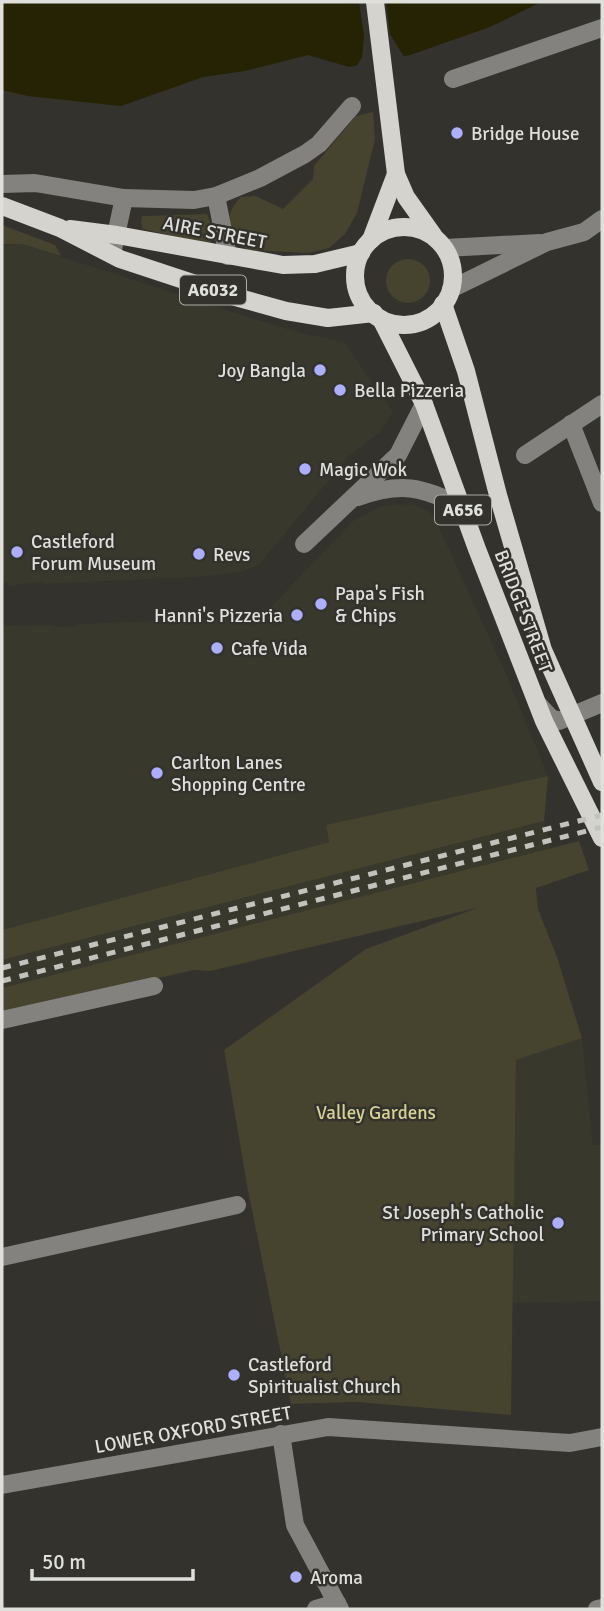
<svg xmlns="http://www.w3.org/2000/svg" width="604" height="1611" font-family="Signika,sans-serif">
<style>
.built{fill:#39382c}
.green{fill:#46432f}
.water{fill:#262204}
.pier{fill:#33322d}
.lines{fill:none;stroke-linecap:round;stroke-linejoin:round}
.minor{stroke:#83827f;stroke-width:18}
.major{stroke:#d4d3cd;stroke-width:18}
.rail{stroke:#c3c3be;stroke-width:5;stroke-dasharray:9 9;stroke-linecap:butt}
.poi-dot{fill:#acaffb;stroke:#33322d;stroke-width:2.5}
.labels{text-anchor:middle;stroke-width:5;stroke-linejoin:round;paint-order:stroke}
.shield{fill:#33322d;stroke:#ababa7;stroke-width:2}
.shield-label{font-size:18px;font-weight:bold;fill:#dfdfdb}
.poi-label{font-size:19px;fill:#dfdfdb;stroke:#33322d;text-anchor:start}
.street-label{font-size:19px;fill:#dfdfdb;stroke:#33322d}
.park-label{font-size:19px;fill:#d8d196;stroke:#33322d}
</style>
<rect width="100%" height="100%" fill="#33322d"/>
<!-- built -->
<g class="built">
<polygon points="22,244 251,318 301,333 344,342 393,412 379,433 349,456 258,566 241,572 193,577 43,584 42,582 8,586 7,582 2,582 2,245"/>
<polygon points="401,504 413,505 427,511 435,519 507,676 548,776 327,825 329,842 2,930 2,626 53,625 55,627 78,626 79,624 206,619 270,608 353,521 379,507"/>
<polygon points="544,821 551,848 2,988 2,960"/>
<polygon points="582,1038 593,1145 602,1145 602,1301 512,1303 516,1060"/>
</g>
<!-- green -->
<g class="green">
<path d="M373 112 375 139 357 213 345 234 329 248 308 253 247 250C230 232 221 216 241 197L256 196 283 209 313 179 314 166 356 116Z"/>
<polygon points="207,214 211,224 211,245 143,229 141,222 142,216"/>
<polygon points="2,225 55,245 61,256 22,244 2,244"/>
<circle cx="408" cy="281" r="22"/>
<polygon points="548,776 544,821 2,960 2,930 329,842 326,825"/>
<polygon points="579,841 589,870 536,888 538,909 557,957 582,1038 516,1060 511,1415 358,1402 291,1404 247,1185 224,1050 366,949 477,908 210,971 194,970 2,1014 2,988"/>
</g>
<!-- water -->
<polygon class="water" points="2,2 541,2 490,27 410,55 349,67 308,55 245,71 203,77 121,106 28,96 2,90"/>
<!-- pier -->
<polygon class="pier" points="359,2 386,2 390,34 406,60 354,70 362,57 364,36"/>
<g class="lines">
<!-- minor -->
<g class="minor">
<polyline points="453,79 602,28"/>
<polyline points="2,184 35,183 124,198 194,200 216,196 260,178 305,154 319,144 352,106"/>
<polyline points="216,196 228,256"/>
<polyline points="445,248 540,243"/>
<polyline points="113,249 124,198"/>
<polyline points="451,289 547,242 584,232 602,219"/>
<polyline points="571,424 602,503"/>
<polyline points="525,455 602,404"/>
<path d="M358 497C400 482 422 486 462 507"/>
<polyline points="304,544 398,455 424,404"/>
<polyline points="538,704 551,718 559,721 602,703"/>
<polyline points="2,1020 154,986"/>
<polyline points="2,1257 237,1205"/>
<polyline points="281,1434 295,1525 340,1609"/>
<polyline points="2,1485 328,1427 570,1443 602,1437"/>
<polyline points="316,1609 337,1603"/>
<polyline points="597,1609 602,1608"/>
</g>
<!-- major -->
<g class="major">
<polyline points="375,2 396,174 406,197 433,235"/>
<polyline points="2,206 60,228 120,259 232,296 286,311 328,318 374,313"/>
<circle cx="404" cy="276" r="49"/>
<polyline points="70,229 117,235 283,265 315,264 361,253"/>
<polyline points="371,240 396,174"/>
<polyline points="443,304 466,371 498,495 543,650 602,782"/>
<polyline points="381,319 424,404 477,549 544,721 602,838"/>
</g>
<!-- rail -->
<g class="rail">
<polyline points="2,968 602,815"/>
<polyline points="2,981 602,827"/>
</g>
</g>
<!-- markers -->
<g class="poi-dot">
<circle cx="457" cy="133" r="7"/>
<circle cx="320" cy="370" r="7"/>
<circle cx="340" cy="390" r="7"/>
<circle cx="305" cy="469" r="7"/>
<circle cx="17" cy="552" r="7"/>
<circle cx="199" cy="554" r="7"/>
<circle cx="321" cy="604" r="7"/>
<circle cx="297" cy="615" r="7"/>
<circle cx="217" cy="648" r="7"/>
<circle cx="157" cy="773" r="7"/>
<circle cx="558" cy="1223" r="7"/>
<circle cx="234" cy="1375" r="7"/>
<circle cx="296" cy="1577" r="7"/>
</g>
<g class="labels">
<!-- shield labels -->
<g class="shield">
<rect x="180" y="275.5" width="66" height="29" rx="5"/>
<rect x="435" y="495.5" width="56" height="29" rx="5"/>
</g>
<g class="shield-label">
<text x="213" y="296">A6032</text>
<text x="463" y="516">A656</text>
</g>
<!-- poi labels -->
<g class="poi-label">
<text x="471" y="140">Bridge House</text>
<text x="306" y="377" text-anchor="end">Joy Bangla</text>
<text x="354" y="397">Bella Pizzeria</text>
<text x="319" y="476">Magic Wok</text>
<text x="31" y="548">Castleford<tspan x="31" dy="22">Forum Museum</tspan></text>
<text x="213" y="561">Revs</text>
<text x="335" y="600">Papa's Fish<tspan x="335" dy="22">&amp; Chips</tspan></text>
<text x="283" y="622" text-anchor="end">Hanni's Pizzeria</text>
<text x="231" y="655">Cafe Vida</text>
<text x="171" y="769">Carlton Lanes<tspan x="171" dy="22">Shopping Centre</tspan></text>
<text x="544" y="1219" text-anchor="end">St Joseph's Catholic<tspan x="544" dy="22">Primary School</tspan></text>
<text x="248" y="1371">Castleford<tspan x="248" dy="22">Spiritualist Church</tspan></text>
<text x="310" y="1584">Aroma</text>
</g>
<!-- street labels -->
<g class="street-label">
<text transform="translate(215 232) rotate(11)" y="7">AIRE STREET</text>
<text transform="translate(524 611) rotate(69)" y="7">BRIDGE STREET</text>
<text transform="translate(193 1429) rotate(-10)" y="7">LOWER OXFORD STREET</text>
</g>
<!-- park labels -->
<g class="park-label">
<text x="376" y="1119">Valley Gardens</text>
</g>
</g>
<!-- border -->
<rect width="604" height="1611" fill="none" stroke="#dfdfdb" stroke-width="7"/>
<!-- scale -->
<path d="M32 1569v10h161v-10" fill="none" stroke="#dfdfdb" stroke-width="3.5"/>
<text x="42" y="1569" font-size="21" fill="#dfdfdb" stroke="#33322d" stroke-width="5" paint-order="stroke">50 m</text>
</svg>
